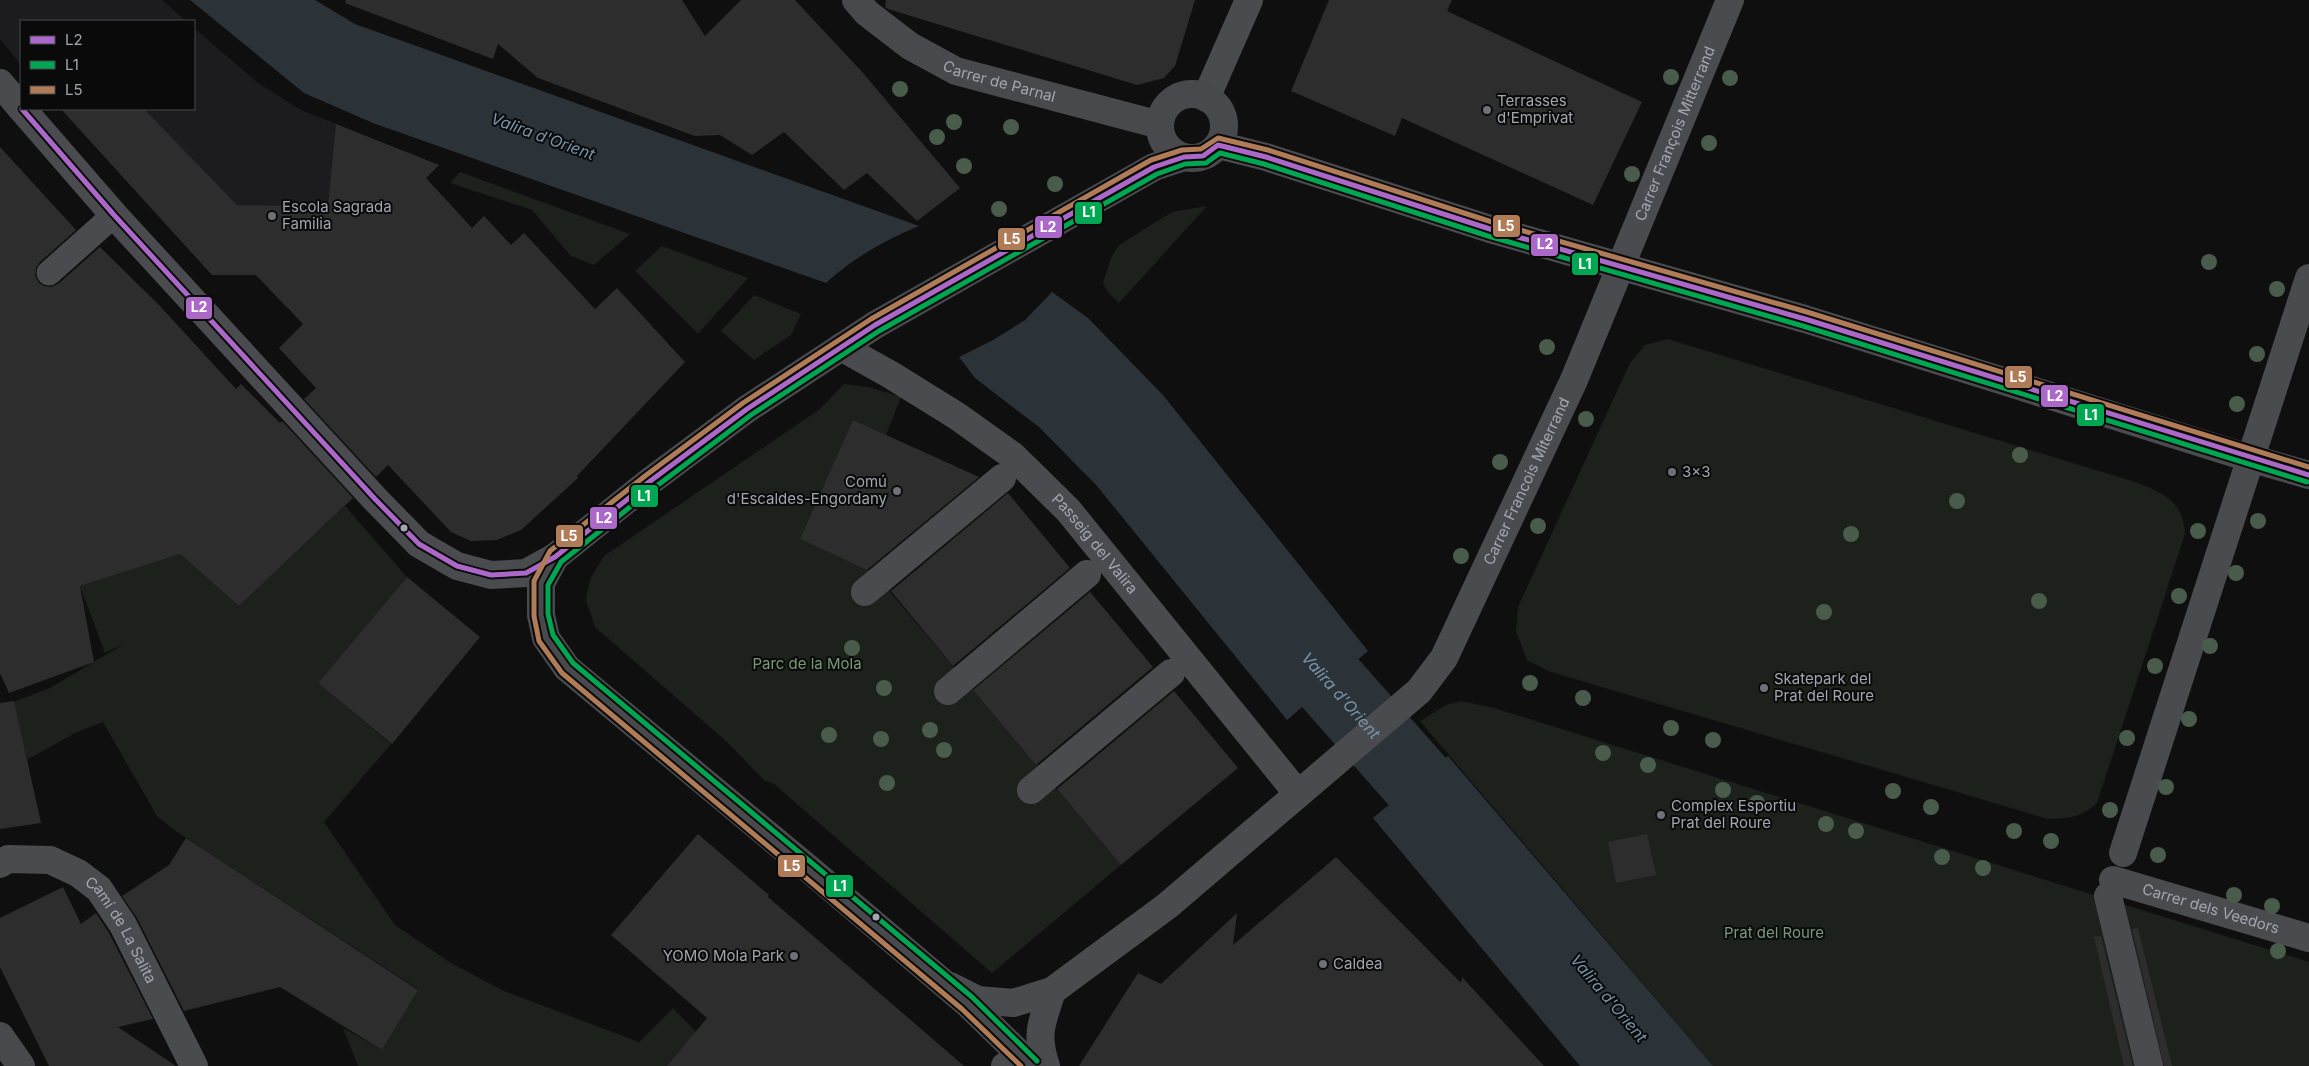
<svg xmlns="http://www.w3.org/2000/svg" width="2309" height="1066" font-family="Inter,sans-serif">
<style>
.built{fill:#1c1c1e}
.green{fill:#1c211c}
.water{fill:#2b3238}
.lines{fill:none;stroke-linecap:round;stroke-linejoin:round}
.river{stroke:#2b3238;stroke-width:74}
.building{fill:#2d2d2e}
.service{stroke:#4a4b4e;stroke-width:25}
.pedestrian{stroke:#4a4b4e;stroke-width:28}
.minor{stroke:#4a4b4e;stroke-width:28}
.tertiary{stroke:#4a4b4e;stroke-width:28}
.secondary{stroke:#48494c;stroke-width:28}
.bus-1-casing{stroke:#0a0a0b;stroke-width:9}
.bus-2-casing{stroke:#0a0a0b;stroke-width:9}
.bus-3-casing{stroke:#0a0a0b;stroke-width:9}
.bus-1{stroke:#ac68c9;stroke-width:5}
.bus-2{stroke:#00a651;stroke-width:5}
.bus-3{stroke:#b07c57;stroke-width:5}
.tree{fill:#495b4a}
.poi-dot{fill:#6e7178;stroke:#0a0a0b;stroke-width:2}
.bus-dot{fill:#a1a6b0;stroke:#0a0a0b;stroke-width:2}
.labels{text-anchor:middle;stroke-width:4;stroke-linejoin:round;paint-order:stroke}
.street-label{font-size:15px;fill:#a1a6b0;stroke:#0a0a0b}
.poi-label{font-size:15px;fill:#a1a6b0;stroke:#0a0a0b;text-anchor:start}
.park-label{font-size:15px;fill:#799a7a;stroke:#0a0a0b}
.water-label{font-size:16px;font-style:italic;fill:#7995aa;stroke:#0a0a0b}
.line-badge{stroke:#0a0a0b;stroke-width:2}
.badge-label{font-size:14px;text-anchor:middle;font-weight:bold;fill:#fff}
</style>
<rect width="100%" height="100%" fill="#0f0f10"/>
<!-- built -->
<g class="built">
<polygon points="0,0 162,0 186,21 21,21 21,65 0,39"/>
<polygon points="194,28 258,83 301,110 439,165 327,273 322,268 285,306 256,275 212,275 61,109 194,109"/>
</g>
<!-- green -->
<g class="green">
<polygon points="460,172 630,234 594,265 571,256 532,210 450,183"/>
<polygon points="1207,206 1119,303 1108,292 1103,283 1111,258 1119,245 1172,212"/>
<polygon points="662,246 748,278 698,334 635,271"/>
<polygon points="754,295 801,314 791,335 754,360 721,331"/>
<path d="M1668 339 2135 482C2163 493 2183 500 2185 534L2097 803C2080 818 2070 818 2048 819L1551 672 1527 660 1516 631 1518 607 1630 363 1645 345Z"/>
<polygon points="844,384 869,387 901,397 886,435 853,421 800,539 874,573 1121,865 992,973 774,784 765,781 726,741 595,627 586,600 590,579 604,556 820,409"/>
<polygon points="345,506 407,577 318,683 391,744 324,822 395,925 451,963 504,991 639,1042 673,1008 696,1032 672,1066 358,1066 343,1028 382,1050 418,989 177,832 157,816 103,722 75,733 27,760 25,749 0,707 50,688 124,644 105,653 80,586 180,554 239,606"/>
<polygon points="1461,701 1494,708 2309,962 2309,1066 1713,1066 1420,721 1446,705"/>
</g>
<!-- water -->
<g class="water">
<path d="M190 0H315L355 24 919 226C885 240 853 258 826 283L373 123 304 93Z"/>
<polygon points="1052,292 1088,318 1163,395 1368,651 1287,720 1097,486 1039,427 975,378 959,357 993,340 1025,320"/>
<polygon points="1448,756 1713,1066 1580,1066 1373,818"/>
</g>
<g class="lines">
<!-- river -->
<path class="river" id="s1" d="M1263 607 1484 857"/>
</g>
<!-- building -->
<g class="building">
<polygon points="346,0 682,0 705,36 741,0 795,0 863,73 960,188 917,221 867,173 844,190 784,132 752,155 720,135 695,136 538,78 498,44 493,59 345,3"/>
<polygon points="886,0 1195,0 1175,66 1164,78 1137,85 888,9 885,7"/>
<polygon points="1329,0 1452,0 1447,11 1642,102 1593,205 1402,118 1395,136 1291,91"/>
<polygon points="61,109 144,109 237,205 328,207 336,124 439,165 426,178 472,228 484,216 511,245 524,233 595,309 617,288 685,362 577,476 578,478 521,530 497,540 471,541 451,532 388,465 376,477 304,399 316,388 279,348 303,324 256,275 212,275"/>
<polygon points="0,147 76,230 39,263 36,268 35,275 39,283 44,286 51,287 58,284 100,247 159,305 236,389 241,384 280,423 282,421 353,498 239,606 180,554 80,586 94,662 9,693 0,673"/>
<polygon points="853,420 979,477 867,570 800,539"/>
<polygon points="1008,493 1070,568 953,666 891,591"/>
<polygon points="407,577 480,637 392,744 318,683"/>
<polygon points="1090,592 1153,667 1036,765 973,690"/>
<polygon points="1174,691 1238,768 1121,865 1057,789"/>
<polygon points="14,701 41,823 0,829 0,703"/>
<polygon points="698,834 769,895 768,897 964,1066 667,1066 707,1018 611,935"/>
<polygon points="1647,834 1656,875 1616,883 1608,842"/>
<polygon points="186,838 418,990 382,1050 280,987 184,1011 137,918 122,896 169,865"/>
<polygon points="1336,857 1461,983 1462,977 1544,1066 1079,1066 1138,973 1161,984 1237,913 1233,945"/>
<polygon points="63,887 81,924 96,913 109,933 153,1019 118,1027 176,1066 49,1066 0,967 0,918"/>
<polygon points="2138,928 2172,1066 2164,1066 2132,929"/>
<polygon points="2101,936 2133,1066 2124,1066 2094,937"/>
</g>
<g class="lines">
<!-- service -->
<polyline class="service" points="49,273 114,215"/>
<!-- pedestrian -->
<g class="pedestrian">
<polyline points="865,592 1002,478"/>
<polyline points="948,691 1087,574"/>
<polyline points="1031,790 1171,673"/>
<polyline points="2123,853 2309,278"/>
<path id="s2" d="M2113 880 2309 938"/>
<polyline points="2108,896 2149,1066"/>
</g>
<!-- minor -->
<g class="minor">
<polyline points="1206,98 1249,0"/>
<path id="s3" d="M841 347 891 375 957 416 1013 456 1068 510 1298 794"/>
<path id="s4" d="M0 864 8 859 50 860 78 873 99 889 123 925 194 1066"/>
<path id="s5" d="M950 986 978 1000 1013 1003 1052 991 1167 906 1419 691 1444 658 1574 380 1730 0"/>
<polyline points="1005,1066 1021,1055"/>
<path d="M1046 1066C1035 1034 1042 1022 1052 991"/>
</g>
<!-- tertiary -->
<g class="tertiary">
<polyline points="0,83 21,108"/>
<polyline points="22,109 114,215 375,499 419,544 457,566 491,575 526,573 555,557"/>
<polyline points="1218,145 1266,157 1490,229 1805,319 2249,458 2309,475"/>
</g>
<!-- secondary -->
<g class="secondary">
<path id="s6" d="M856 0 867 13 910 46 956 71 1160 125"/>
<circle cx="1192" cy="126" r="32"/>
<polyline points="0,1036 21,1066"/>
<polyline points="1032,1066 967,1003 809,869 567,668 546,638 541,615 541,583 555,557 649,482 747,409 875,325 1154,167 1184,157"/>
</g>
<!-- bus-1 casing -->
<g class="bus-1-casing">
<polyline id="bus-1" points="22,109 114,215 375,499 419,544 457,566 491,575 526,573 555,557 649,482 747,409 875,325 1154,167 1184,157 1203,156 1218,145 1266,157 1490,229 1805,319 2309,475"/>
</g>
<!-- bus-2 casing -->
<g class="bus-2-casing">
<polyline id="bus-2" points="1037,1061 972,997 573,663 553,635 548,614 548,585 561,562 654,488 751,415 879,331 1157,174 1185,164 1206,163 1220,153 1264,164 1488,236 1803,326 2307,482"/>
</g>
<!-- bus-3 casing -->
<g class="bus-3-casing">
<polyline id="bus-3" points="1021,1066 962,1009 562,673 539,641 534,616 534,581 550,551 645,476 743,403 871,319 1151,160 1182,150 1201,149 1218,138 1268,150 1492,222 1807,312 2309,467"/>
</g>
<!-- bus-1 -->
<use href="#bus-1" class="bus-1"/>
<!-- bus-2 -->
<use href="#bus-2" class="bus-2"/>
<!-- bus-3 -->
<use href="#bus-3" class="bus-3"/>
</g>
<!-- trees -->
<g class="tree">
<circle cx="1671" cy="77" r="8"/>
<circle cx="1730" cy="78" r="8"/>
<circle cx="900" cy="89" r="8"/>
<circle cx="954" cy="122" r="8"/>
<circle cx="1011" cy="127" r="8"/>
<circle cx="937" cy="137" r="8"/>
<circle cx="1709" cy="143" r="8"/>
<circle cx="964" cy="166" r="8"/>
<circle cx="1632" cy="174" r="8"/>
<circle cx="1055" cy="184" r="8"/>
<circle cx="999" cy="209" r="8"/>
<circle cx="2209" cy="262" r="8"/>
<circle cx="2277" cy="289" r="8"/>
<circle cx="1547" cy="347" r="8"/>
<circle cx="2257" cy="354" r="8"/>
<circle cx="2237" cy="404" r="8"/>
<circle cx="1586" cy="419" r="8"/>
<circle cx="2020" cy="455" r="8"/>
<circle cx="1500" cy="462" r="8"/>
<circle cx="1957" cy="501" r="8"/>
<circle cx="2258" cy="521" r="8"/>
<circle cx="1538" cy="526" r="8"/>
<circle cx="2198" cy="531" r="8"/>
<circle cx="1851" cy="534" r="8"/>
<circle cx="1461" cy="556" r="8"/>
<circle cx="2236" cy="573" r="8"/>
<circle cx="2179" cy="596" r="8"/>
<circle cx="2039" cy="601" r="8"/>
<circle cx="1824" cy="612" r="8"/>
<circle cx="2210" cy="646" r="8"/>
<circle cx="852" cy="648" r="8"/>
<circle cx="2155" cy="666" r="8"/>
<circle cx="1530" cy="683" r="8"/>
<circle cx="884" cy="688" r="8"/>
<circle cx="1583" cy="698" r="8"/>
<circle cx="2189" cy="719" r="8"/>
<circle cx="1671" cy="728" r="8"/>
<circle cx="930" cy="730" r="8"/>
<circle cx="829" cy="735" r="8"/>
<circle cx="2127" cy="738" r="8"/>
<circle cx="881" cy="739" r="8"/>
<circle cx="1713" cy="740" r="8"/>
<circle cx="944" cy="750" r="8"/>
<circle cx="1603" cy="753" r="8"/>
<circle cx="1648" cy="765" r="8"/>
<circle cx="887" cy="783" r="8"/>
<circle cx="2166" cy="787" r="8"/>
<circle cx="1723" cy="790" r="8"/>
<circle cx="1893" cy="791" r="8"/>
<circle cx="1757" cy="803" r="8"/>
<circle cx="1931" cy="807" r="8"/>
<circle cx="2110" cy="810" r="8"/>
<circle cx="1826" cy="824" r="8"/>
<circle cx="1856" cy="831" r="8"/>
<circle cx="2014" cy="831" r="8"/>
<circle cx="2051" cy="841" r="8"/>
<circle cx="2158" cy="855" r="8"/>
<circle cx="1942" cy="857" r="8"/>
<circle cx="1983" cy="868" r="8"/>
<circle cx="2234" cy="895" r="8"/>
<circle cx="2272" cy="906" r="8"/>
<circle cx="2278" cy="951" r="8"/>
</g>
<!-- markers -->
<g class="poi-dot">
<circle cx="1487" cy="110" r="5"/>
<circle cx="272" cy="216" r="5"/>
<circle cx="1672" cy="472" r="5"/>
<circle cx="897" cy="491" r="5"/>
<circle cx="1764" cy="688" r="5"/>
<circle cx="1661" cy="815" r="5"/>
<circle cx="794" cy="956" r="5"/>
<circle cx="1323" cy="964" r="5"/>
</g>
<g class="bus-dot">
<circle cx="404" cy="528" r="4.5"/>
<circle cx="876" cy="917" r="4.5"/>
</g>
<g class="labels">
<!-- street labels -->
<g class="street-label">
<text dy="5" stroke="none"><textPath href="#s6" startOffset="168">Carrer de Parnal</textPath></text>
<text dy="5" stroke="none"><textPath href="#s5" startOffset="1196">Carrer François Mitterrand</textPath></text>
<text dy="5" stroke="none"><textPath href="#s5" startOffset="818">Carrer Francois Miterrand</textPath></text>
<text dy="5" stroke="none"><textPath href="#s3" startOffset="324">Passeig del Valira</textPath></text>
<text dy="5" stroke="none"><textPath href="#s2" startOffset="102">Carrer dels Veedors</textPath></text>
<text dy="5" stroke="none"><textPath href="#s4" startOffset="155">Camí de La Salita</textPath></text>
</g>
<!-- poi labels -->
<g class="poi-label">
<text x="1497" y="106">Terrasses<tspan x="1497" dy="17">d'Emprivat</tspan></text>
<text x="282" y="212">Escola Sagrada<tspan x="282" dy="17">Familia</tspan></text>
<text x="1682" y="477">3x3</text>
<text x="887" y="487" text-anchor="end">Comú<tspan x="887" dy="17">d'Escaldes-Engordany</tspan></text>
<text x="1774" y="684">Skatepark del<tspan x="1774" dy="17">Prat del Roure</tspan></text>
<text x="1671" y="811">Complex Esportiu<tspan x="1671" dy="17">Prat del Roure</tspan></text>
<text x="784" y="961" text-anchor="end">YOMO Mola Park</text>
<text x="1333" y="969">Caldea</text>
</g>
<!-- park labels -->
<g class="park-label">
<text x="807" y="669">Parc de la Mola</text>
<text x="1774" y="938">Prat del Roure</text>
</g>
<!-- water labels -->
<g class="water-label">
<text transform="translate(543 136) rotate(20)" y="6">Valira d'Orient</text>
<text dy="6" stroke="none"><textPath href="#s1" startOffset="118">Valira d'Orient</textPath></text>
<text transform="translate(1609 998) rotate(50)" y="6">Valira d'Orient</text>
</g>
</g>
<g class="line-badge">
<rect x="1074" y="201" width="29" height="24" rx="5" fill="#00a651"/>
<rect x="1492" y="214" width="29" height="24" rx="5" fill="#b07c57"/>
<rect x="1034" y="215" width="29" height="24" rx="5" fill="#ac68c9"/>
<rect x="997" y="227" width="29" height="24" rx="5" fill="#b07c57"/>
<rect x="1530" y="233" width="29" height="24" rx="5" fill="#ac68c9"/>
<rect x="1571" y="252" width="28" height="24" rx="5" fill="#00a651"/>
<rect x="185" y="296" width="28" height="24" rx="5" fill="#ac68c9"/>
<rect x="2004" y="365" width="29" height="24" rx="5" fill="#b07c57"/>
<rect x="2040" y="384" width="29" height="24" rx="5" fill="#ac68c9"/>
<rect x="2076" y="403" width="29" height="24" rx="5" fill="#00a651"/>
<rect x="630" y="484" width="29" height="24" rx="5" fill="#00a651"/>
<rect x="589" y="506" width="29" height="24" rx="5" fill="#ac68c9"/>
<rect x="555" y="524" width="29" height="24" rx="5" fill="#b07c57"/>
<rect x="777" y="854" width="29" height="24" rx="5" fill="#b07c57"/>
<rect x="825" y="874" width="29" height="24" rx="5" fill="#00a651"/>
</g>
<g class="badge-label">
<text x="1089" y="217">L1</text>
<text x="1506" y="231">L5</text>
<text x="1048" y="232">L2</text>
<text x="1012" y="244">L5</text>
<text x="1545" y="249">L2</text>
<text x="1585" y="269">L1</text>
<text x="199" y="312">L2</text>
<text x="2018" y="382">L5</text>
<text x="2055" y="401">L2</text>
<text x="2091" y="420">L1</text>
<text x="644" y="501">L1</text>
<text x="604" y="523">L2</text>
<text x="569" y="541">L5</text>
<text x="792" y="871">L5</text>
<text x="840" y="891">L1</text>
</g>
<!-- legend -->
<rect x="20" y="20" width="175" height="90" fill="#0a0a0b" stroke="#46484d"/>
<rect x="30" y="36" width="25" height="8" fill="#ac68c9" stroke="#46484d"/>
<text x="65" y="45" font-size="15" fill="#a1a6b0">L2</text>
<rect x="30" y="61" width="25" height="8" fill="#00a651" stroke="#46484d"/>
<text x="65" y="70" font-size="15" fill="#a1a6b0">L1</text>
<rect x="30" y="86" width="25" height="8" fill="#b07c57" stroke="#46484d"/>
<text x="65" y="95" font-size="15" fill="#a1a6b0">L5</text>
</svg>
